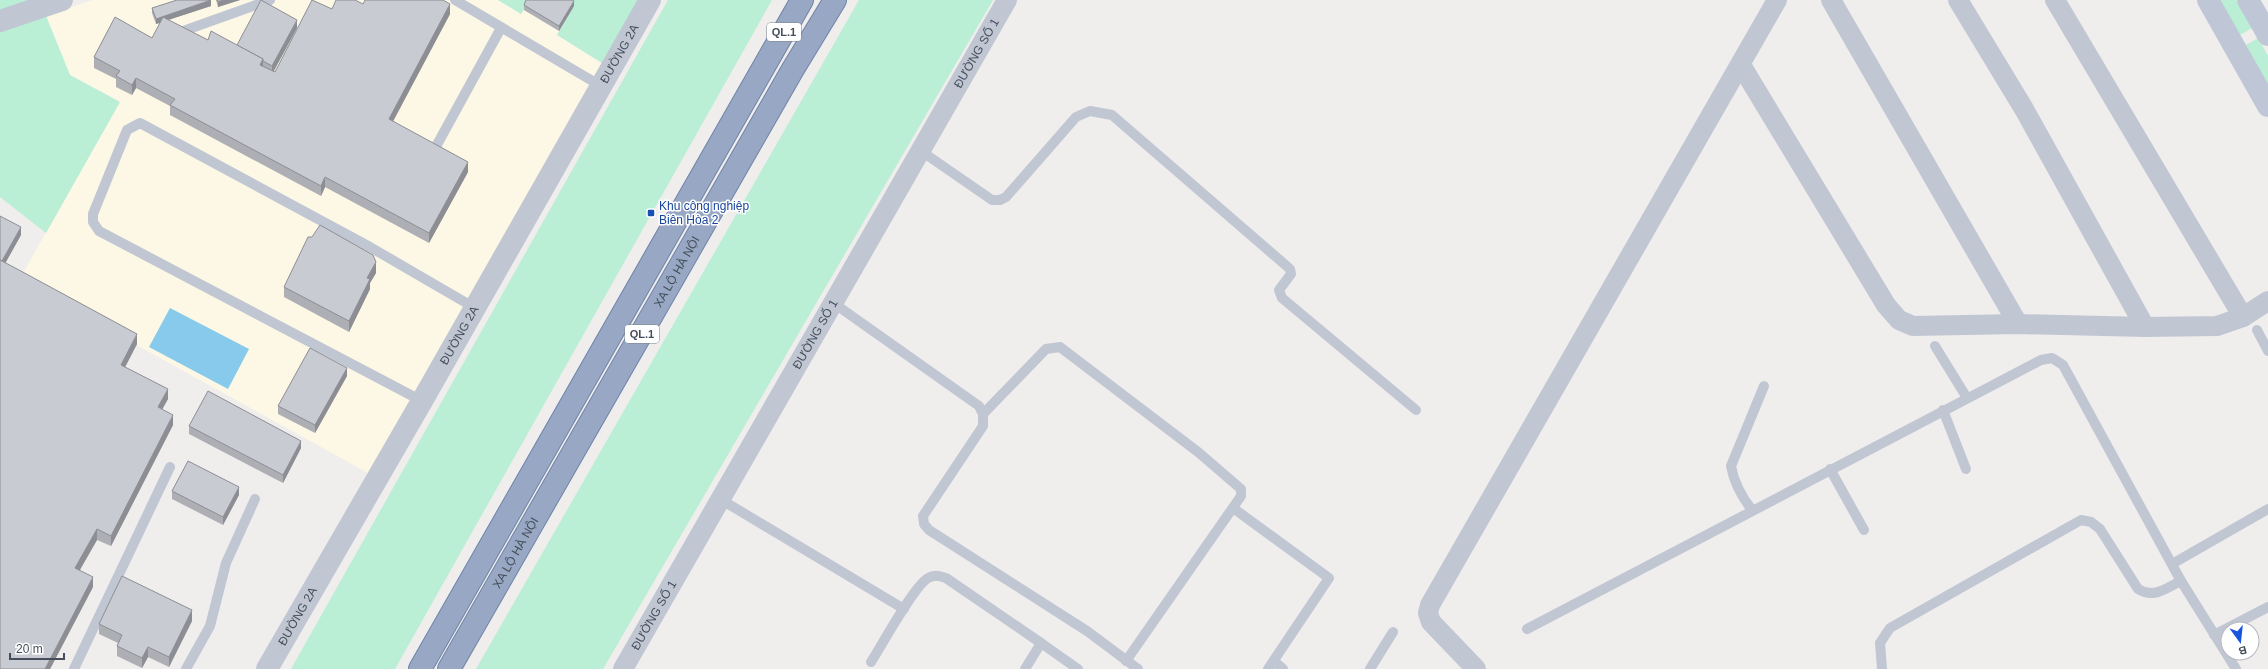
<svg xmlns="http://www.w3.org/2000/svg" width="2268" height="669" font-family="Arial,sans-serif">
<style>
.commercial{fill:#fcf8e5}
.green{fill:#baeed5}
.water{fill:#87caec}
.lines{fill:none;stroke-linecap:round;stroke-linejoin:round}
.trunk-casing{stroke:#6f83a8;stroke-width:24}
.service{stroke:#c0c7d3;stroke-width:10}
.minor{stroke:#c0c7d3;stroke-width:20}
.tertiary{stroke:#c0c7d3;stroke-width:22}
.secondary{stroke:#bfc7d6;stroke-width:22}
.trunk{stroke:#98a8c4;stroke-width:22}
.wall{fill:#adafb5}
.shaded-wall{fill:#8d8e94}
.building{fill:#c9cbd3;stroke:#8d8e94}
.transit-dot{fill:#1a4fb4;stroke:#fff;stroke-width:1.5}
.labels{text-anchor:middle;stroke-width:3;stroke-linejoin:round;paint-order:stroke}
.shield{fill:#fff;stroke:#7d838c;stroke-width:1}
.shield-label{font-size:11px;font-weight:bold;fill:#454e5a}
.street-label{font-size:12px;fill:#454e5a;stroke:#fff}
.transit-label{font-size:12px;fill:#164399;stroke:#fff;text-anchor:start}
</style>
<rect width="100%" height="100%" fill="#f0eded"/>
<!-- commercial -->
<polygon class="commercial" points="92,0 498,0 521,14 524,10 574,6 557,35 602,63 368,473 19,280 120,102 70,75 46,16"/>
<!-- green -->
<g class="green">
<polygon points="0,0 31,0 0,11"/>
<polygon points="498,0 530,0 521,14"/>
<polygon points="563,0 638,0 602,63 557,35 574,6"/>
<polygon points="668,0 772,0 395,669 291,669"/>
<polygon points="859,0 993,0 603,669 476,669"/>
<polygon points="2220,0 2236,0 2252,28 2240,35"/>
<polygon points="46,16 70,75 120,102 46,233 0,197 0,32"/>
<polygon points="2258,38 2268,56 2268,85 2246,45"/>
</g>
<!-- water -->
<polygon class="water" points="170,308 249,349 228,389 149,347"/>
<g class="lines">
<!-- trunk casing -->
<g class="trunk-casing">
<g id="trunk">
<polyline points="420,669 802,0"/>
<path id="s3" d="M449 669 793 69 835 0"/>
</g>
</g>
<!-- service -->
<g class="service">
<polyline points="455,0 601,86"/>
<polyline points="186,30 270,0"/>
<polyline points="921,151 992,200 1000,200 1006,197 1076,117 1090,111 1112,115 1290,269 1291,274 1279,290 1282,298 1416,410"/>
<polyline points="433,152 501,28"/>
<polyline points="832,302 979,406 983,414 983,426 923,516 924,524 929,530 1087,631 1138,669"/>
<polyline points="2257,330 2268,351"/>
<polyline points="1935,346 1967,398"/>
<polyline points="422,401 99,231 93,222 93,214 127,130 140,123 370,247 475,308"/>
<polyline points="1943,410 1966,469"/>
<polyline points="983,414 1046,349 1060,347 1198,452 1241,489 1241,496 1126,661"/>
<polyline points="1830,469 1864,530"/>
<polyline points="720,499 904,609"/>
<polyline points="1233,508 1329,578 1268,669"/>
<path d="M1752 510C1741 496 1734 483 1731 466L1764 386"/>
<polyline points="2172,564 2268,509"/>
<polyline points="1527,629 2041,360 2052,358 2063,365 2181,581 2236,669"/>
<polyline points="2214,635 2268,607"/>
<polyline points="1274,661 1283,669"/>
<path d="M871 662C882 645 914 586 928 578 935 574 939 576 946 578L1041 643"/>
<polyline points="74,669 170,467"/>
<polyline points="186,669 210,626 226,563 255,499"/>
<polyline points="1025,669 1041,643 1078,669"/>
<polyline points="1370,669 1393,632"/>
<path d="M1882 669 1880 643 1890 628 2081 520 2091 522 2100 529 2138 589C2154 599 2166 588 2181 581"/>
</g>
<!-- minor -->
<g class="minor">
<polyline points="1831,0 2018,324"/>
<polyline points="1958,0 2024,109 2145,327"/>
<polyline points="2055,0 2243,317"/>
<polyline points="1741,65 1886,305 1899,320 1913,326 2018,324 2145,327 2217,326 2243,317 2268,301"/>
<path id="s1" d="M623 669 1007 0"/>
<polyline points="1476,669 1431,622 1428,613 1430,605 1777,0"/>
</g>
<!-- tertiary -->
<g class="tertiary">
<polyline points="0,21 62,0"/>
<path id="s2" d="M267 669 422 401 650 0"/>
</g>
<!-- secondary -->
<g class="secondary">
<polyline points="2208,0 2268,106"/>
<polyline points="2248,0 2268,35"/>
</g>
<!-- trunk -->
<use href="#trunk" class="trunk"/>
</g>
<!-- wall -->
<g class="wall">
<polygon points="216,0 240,0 218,7"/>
<polygon points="363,4 450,14 393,121 468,172 429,243 325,187 321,196 170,115 170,106 136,88 132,95 116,87 116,79 94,68 94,57 152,38 160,23 156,24 152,13 152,8 211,6 168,20 208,40 237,45 297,28 274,71 275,72 332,9"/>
<polygon points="524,5 574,6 559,31 524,10"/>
<polygon points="0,216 21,235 5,263 137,344 125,367 168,399 162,409 173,425 111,546 97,540 80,570 93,587 50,669 0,669"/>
<polygon points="376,273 370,283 370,289 349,332 284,297 284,287"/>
<polygon points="347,376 315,433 278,414 278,406"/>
<polygon points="189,426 301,448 283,483 189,434"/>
<polygon points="172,491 239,495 223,525 172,499"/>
<polygon points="192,621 169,667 148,657 142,668 117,656 117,646 118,643 99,634 99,624"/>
</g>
<!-- shaded-wall -->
<g class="shaded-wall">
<polygon points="211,0 211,6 156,24 156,19"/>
<polygon points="224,0 240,0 218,7 218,2"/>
<polygon points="574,1 574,6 559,31 559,26"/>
<polygon points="450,4 450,14 389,129 389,119"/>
<polygon points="297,20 297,28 272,74 272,66"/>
<polygon points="263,59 263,69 260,65"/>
<polygon points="136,78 136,88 132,95 132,85"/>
<polygon points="468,162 468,172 429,243 429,233"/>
<polygon points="325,177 325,187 321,196 321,186"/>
<polygon points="21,227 21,235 1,271 1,263"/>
<polygon points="376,262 376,273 370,283 370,289 349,332 349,321 367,278"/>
<polygon points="137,334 137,344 121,375 121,365"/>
<polygon points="347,368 347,376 315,433 315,425"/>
<polygon points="168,389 168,399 158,417 158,407"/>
<polygon points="173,415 173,425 111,546 111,536"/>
<polygon points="301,441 301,448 283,483 283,475"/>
<polygon points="239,487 239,495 223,525 223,517"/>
<polygon points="97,529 97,540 75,578 75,568"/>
<polygon points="93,577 93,587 50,669 45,669"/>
<polygon points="192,610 192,621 169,667 169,657"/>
<polygon points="148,647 148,657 142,668 142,658"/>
</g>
<!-- building -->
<g class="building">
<polygon points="177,0 211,0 156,19 152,8"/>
<polygon points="217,0 224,0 218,2"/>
<polygon points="261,0 297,20 272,66 263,61 263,59 237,45"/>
<polygon points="312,0 332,9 336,0 355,0 363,4 365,0 443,0 450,4 389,119 468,162 429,233 325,177 321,186 170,105 175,99 136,78 132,85 116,76 120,71 94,57 115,17 152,38 163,17 208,40 211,31 263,59 260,65 275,72"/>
<polygon points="526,0 572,0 574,1 559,26 524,5"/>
<polygon points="0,216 21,227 2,261 0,260"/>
<polygon points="320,225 373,255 376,262 367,278 370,279 349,321 284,287 308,237 312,237"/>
<polygon points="0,260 19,270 137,334 121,365 168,389 158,407 173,415 111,536 97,529 75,568 93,577 45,669 0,669"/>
<polygon points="310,348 347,368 315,425 278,406"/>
<polygon points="208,391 301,441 283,475 189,426"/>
<polygon points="188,461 239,487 223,517 172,491"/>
<polygon points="122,576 192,610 169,657 148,647 142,658 117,646 122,635 99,624"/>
</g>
<!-- markers -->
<rect class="transit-dot" x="647" y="209" width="8" height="8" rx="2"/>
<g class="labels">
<!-- shield labels -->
<g class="shield">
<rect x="767" y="23" width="34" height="18" rx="3"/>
<rect x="625" y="325" width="34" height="18" rx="3"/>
</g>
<g class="shield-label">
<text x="784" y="36">QL.1</text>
<text x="642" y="338">QL.1</text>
</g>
<!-- street labels -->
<g class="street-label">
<text dy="4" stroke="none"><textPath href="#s2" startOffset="709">ĐƯỜNG 2A</textPath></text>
<text dy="4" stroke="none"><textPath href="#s1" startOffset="710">ĐƯỜNG SỐ 1</textPath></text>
<text dy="4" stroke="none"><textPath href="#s3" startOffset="458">XA LỘ HÀ NỘI</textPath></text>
<text dy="4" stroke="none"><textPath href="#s1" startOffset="386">ĐƯỜNG SỐ 1</textPath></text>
<text dy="4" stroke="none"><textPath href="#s2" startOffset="385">ĐƯỜNG 2A</textPath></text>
<text dy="4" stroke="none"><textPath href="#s3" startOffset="134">XA LỘ HÀ NỘI</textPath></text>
<text dy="4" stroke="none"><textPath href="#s1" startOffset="62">ĐƯỜNG SỐ 1</textPath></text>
<text dy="4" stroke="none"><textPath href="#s2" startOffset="61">ĐƯỜNG 2A</textPath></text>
</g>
<!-- transit labels -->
<g class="transit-label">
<text x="659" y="210">Khu công nghiệp<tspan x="659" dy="14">Biên Hòa 2</tspan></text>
</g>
</g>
<!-- north arrow -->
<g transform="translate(2240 641) rotate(165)"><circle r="19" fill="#ffffff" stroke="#b5b8bd"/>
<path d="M0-3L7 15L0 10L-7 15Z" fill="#1855df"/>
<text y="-6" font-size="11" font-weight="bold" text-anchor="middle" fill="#454e5a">B</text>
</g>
<!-- scale -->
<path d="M10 653v6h54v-6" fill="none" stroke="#454e5a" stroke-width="2"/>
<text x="16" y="653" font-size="12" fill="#454e5a" stroke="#ffffff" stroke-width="3" paint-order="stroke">20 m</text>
</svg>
